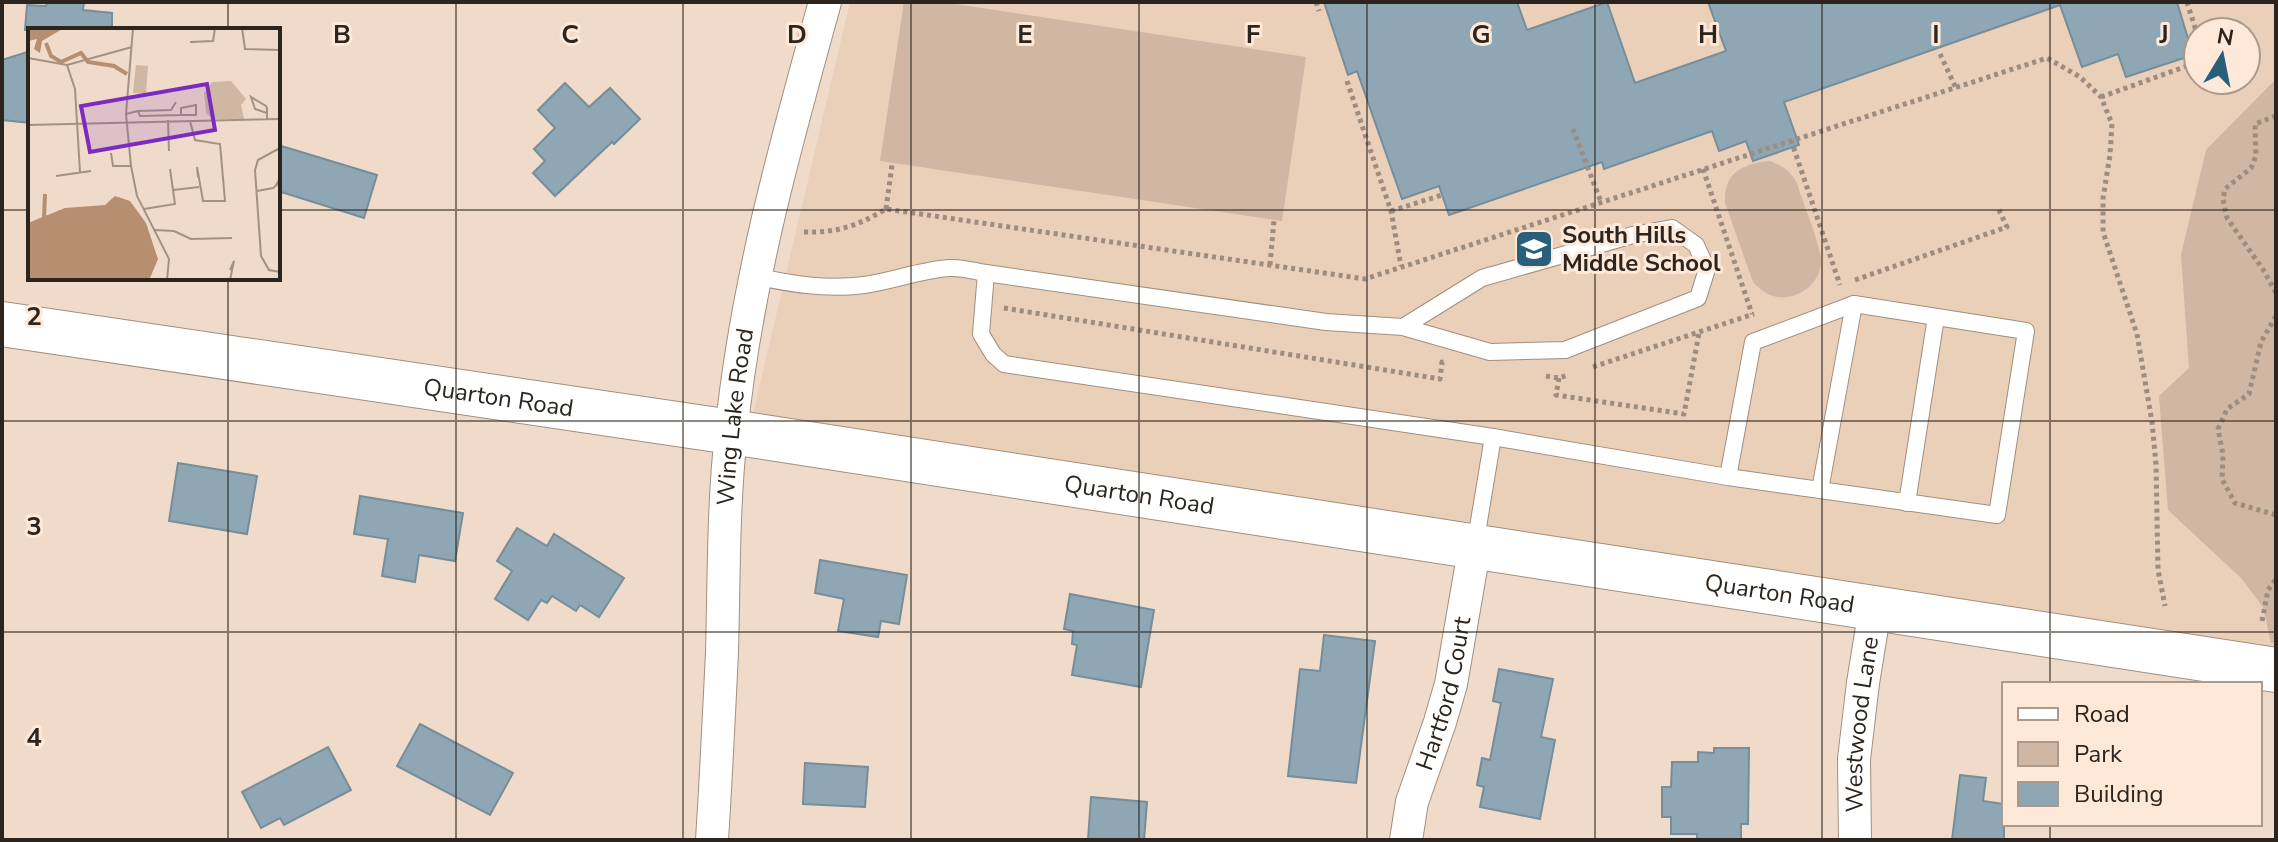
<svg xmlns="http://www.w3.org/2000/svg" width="2278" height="842" font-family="'Nunito Sans',sans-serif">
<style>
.built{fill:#eacfb9;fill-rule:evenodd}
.green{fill:#cfb7a4}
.building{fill:#8fa7b4;stroke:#768d9a;stroke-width:2}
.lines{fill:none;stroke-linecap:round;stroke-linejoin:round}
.lane-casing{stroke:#a28f7f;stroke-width:18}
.street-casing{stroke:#a28f7f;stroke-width:34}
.secondary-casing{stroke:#a28f7f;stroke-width:46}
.path{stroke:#9c8d80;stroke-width:5;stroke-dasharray:4 4;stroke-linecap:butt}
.lane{stroke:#fff;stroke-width:16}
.street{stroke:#fff;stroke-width:32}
.secondary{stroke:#fff;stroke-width:44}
.grid{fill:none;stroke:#2c241e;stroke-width:2;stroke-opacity:0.55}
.labels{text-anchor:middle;stroke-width:6;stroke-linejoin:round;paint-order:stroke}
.poi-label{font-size:24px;font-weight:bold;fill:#2c241e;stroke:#fee8d7;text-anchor:start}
.street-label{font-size:24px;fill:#2c241e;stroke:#fee8d7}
.inset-river{fill:none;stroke:#b58f70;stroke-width:4}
.inset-road{fill:none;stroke:#a29285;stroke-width:2}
.view{fill:#7b2cbf;fill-opacity:0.15;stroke:#7b2cbf;stroke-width:4}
.inset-edge{fill:none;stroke:#2c241e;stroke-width:4}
.grid-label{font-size:26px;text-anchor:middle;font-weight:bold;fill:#2c241e;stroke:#fee8d7;stroke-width:6;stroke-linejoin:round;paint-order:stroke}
</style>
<rect width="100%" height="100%" fill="#f0dbca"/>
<!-- built -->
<path class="built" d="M850 2H2276V650L752 418ZM2198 32H2246V80H2198Z"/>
<!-- green -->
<g class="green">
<polygon points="904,2 942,2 1306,57 1282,221 880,161"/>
<polygon points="2276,79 2276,643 2271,643 2263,607 2241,578 2168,510 2159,396 2189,368 2181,255 2206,150"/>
<path d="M1770 161C1783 166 1790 171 1797 183 1802 201 1821 245 1821 261 1821 278 1808 292 1792 296 1775 300 1764 294 1753 282L1725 203C1724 172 1742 164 1770 161Z"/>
</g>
<!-- building -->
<g class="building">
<polygon points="47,2 84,2 83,10 112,13 112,30 25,30 27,5 46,6"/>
<polygon points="1324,2 1517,2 1527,30 1607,2 1635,83 1726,51 1708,2 2177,2 2193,55 2126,77 2118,54 2082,67 2060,5 1784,102 1799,145 1753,161 1746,141 1719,151 1712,131 1604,169 1602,162 1449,215 1439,186 1402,199 1357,71 1348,75"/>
<polygon points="30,51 30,123 2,120 2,60"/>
<polygon points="565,83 589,107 610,88 640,119 614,144 612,142 555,196 533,173 545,161 534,149 555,128 538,110"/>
<polygon points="278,145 377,175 364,218 278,191"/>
<polygon points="178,463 257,476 247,534 169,521"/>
<polygon points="360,496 463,513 455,561 419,555 415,582 382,576 388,539 354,534"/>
<polygon points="517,528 547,546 554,534 624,578 599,617 580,605 576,611 552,596 547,603 541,600 528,620 495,599 512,571 497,561"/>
<polygon points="820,560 907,575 899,624 881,621 878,637 838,631 844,599 815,593"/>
<polygon points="1070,594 1154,610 1141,687 1072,675 1077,645 1072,644 1073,631 1064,629"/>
<polygon points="1324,635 1375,641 1356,783 1288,776 1300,669 1320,671"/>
<polygon points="1499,669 1553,679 1541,737 1555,740 1540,819 1480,807 1484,787 1477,785 1482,758 1490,760 1501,703 1493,701"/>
<polygon points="420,724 513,773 490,815 397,766"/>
<polygon points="328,747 351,790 284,825 280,818 261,828 242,792"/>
<polygon points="1714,748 1749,748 1748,824 1741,824 1741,840 1697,840 1697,834 1671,834 1671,817 1662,817 1662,787 1671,787 1672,762 1698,762 1698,752 1714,753"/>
<polygon points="805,763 868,767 865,807 803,804"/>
<polygon points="1960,775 1986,778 1983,801 2004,804 2004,840 1952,840"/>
<polygon points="1091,797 1147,802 1144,840 1088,840"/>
</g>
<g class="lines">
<!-- lane casing -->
<g class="lane-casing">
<g id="lane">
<polyline points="986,273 1326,322 1403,327 1490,352 1565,350 1698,298 1707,269 1696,245 1672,228 1633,235 1482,278 1403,327"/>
<path d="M754 276C791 284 827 290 864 285 893 281 920 270 949 268 961 267 974 271 986 273L981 334 993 354 1004 364 1493 437 1728 477 1997 515 2026 331 1854 304 1753 342 1728 477"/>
<polyline points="1820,490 1854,304"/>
<polyline points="1907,503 1936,317"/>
<polyline points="1475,545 1493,437"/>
</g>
</g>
<!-- street casing -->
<g class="street-casing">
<g id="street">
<path id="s1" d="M712 840C716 777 719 715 722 652 724 579 723 507 731 434 746 285 785 146 825 2"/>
<path id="s2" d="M1406 840 1412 802 1440 722 1451 684 1475 545"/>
<path id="s3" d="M1855 840 1854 759 1863 683 1875 609"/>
</g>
</g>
<!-- secondary casing -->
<g class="secondary-casing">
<g id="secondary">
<path id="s4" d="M2 324 731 432 2276 670"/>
</g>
</g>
<!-- path -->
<g class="path">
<polyline points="1316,2 1319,11"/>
<polyline points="2187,2 2198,37"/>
<polyline points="1940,54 1956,88"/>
<polyline points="1347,81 1391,211 1401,266"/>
<polyline points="2101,97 2198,62"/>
<polyline points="2276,116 2255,124 2256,156 2251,168 2225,189 2223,199 2227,218 2264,271 2276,293"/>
<polyline points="1573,129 1601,202"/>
<polyline points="1791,140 1840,285"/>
<polyline points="1703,169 1752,314"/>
<polyline points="886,209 892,165"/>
<polyline points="1391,211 1442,195"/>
<path d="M804 232C837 233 857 226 886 209L1365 279 2047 58 2080 77 2101 97 2112 124 2110 155 2103 198V232L2137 334 2152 422 2156 464 2158 570 2165 606"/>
<polyline points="1270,265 1274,220"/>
<polyline points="1855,280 2007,227 1998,208"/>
<polyline points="1004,308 1440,379 1442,362 1445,363"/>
<polyline points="2276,316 2261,342 2249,394 2227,409 2218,429 2223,455 2222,479 2235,503 2276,515"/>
<polyline points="1593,367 1754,314"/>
<polyline points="1546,376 1559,378 1568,375"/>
<polyline points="1559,378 1556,395 1684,414 1699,333"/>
<polyline points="2262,621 2268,590 2276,579"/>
</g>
<!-- lane -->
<use href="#lane" class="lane"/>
<!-- street -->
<use href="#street" class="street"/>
<!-- secondary -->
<use href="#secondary" class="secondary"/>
</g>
<!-- grid -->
<path class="grid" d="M228 2V30M456 2V840M683 2V840M911 2V840M1139 2V840M1367 2V840M1595 2V840M1822 2V840M2050 2V684M2 210H30M278 210H2276M228 278V840M2 421H2276M2 632H2276M2050 824V840"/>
<!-- icons -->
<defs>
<g id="school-square" transform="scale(2)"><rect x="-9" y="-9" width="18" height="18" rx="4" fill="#285f7a" stroke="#fee8d7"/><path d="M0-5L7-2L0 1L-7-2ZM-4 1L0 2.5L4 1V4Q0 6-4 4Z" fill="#fff"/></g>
</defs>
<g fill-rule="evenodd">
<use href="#school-square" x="1534" y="249"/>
</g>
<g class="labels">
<!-- poi labels -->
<g class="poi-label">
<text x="1562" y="243">South Hills<tspan x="1562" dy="28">Middle School</tspan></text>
</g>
<!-- street labels -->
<g class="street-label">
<text dy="8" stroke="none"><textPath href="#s4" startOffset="502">Quarton Road</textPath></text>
<text dy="8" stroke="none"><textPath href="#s1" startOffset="424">Wing Lake Road</textPath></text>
<text dy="8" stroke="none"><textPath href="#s4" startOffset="1150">Quarton Road</textPath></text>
<text dy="8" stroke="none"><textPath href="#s4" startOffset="1798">Quarton Road</textPath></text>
<text dy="8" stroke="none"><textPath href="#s2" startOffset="152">Hartford Court</textPath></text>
<text dy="8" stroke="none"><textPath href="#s3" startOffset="116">Westwood Lane</textPath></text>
</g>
</g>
<!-- overview -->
<g transform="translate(28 28)">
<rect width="252" height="252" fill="#f0dbca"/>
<path d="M108 37 120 38 118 66 105 65ZM203 53 218 71 213 77 216 91H185L178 85 176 65 184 54Z" fill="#cfb7a4"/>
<path d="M0 0H36L14 13 12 25 6 21 9 11 0 13ZM87 168 102 173 118 195 130 231 122 250 0 252V195L37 180 77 177Z" fill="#b58f70"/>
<path class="inset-river" d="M18 15 23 28 33 34 53 25 60 34 86 38 99 46M16 191 17 166"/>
<path class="inset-road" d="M105 0 98 86 103 138 109 168 141 231 139 252M214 0 217 21 252 22M168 14H162L185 13 187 0M0 30 39 37 104 19M39 37 47 61 52 144M110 83 143 82 148 74M239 85 227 81 223 69 238 78 239 80V92M98 86 110 83 112 88 153 87H168V77L153 80V87M140 92 141 123M162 93 167 112 192 116 197 173H175L169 139 170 149M0 97 252 91M252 120 230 132 227 142 233 228 241 242 252 244M83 125 85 138H103M28 148 63 143M145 162 171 159M229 163 245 160 251 155V152L248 157M116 181 147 176 142 141M127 202 146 203 163 211 204 210M202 242 206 233 202 252"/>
<path class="view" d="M179 56 187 102 62 124 53 78Z"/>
<rect width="252" height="252" class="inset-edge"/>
</g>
<g class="grid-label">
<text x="342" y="43">B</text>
<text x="570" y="43">C</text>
<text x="797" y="43">D</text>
<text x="1025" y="43">E</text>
<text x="1253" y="43">F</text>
<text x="1481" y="43">G</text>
<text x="1708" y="43">H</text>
<text x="1936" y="43">I</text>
<text x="2164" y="43">J</text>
<text x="34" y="325">2</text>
<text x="34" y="535">3</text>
<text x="34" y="746">4</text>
</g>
<!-- border -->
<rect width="2278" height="842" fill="none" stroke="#2c241e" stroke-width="8"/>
<!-- legend -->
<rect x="2002" y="682" width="260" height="144" fill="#fee8d7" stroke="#aa9a8d" stroke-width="2"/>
<rect x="2018" y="708" width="40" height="12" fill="#ffffff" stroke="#aa9a8d" stroke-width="2"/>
<text x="2074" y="722" font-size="24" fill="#2c241e">Road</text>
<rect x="2018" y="742" width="40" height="24" fill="#cfb7a4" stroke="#aa9a8d" stroke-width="2"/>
<text x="2074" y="762" font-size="24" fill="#2c241e">Park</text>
<rect x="2018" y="782" width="40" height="24" fill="#8fa7b4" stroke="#aa9a8d" stroke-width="2"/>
<text x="2074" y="802" font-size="24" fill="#2c241e">Building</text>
<!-- north arrow -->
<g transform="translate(2222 56) rotate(10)"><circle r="38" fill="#fee8d7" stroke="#aa9a8d" stroke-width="2"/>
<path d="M0-6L14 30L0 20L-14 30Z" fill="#285f7a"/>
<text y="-12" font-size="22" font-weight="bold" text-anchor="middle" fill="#2c241e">N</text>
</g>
</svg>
